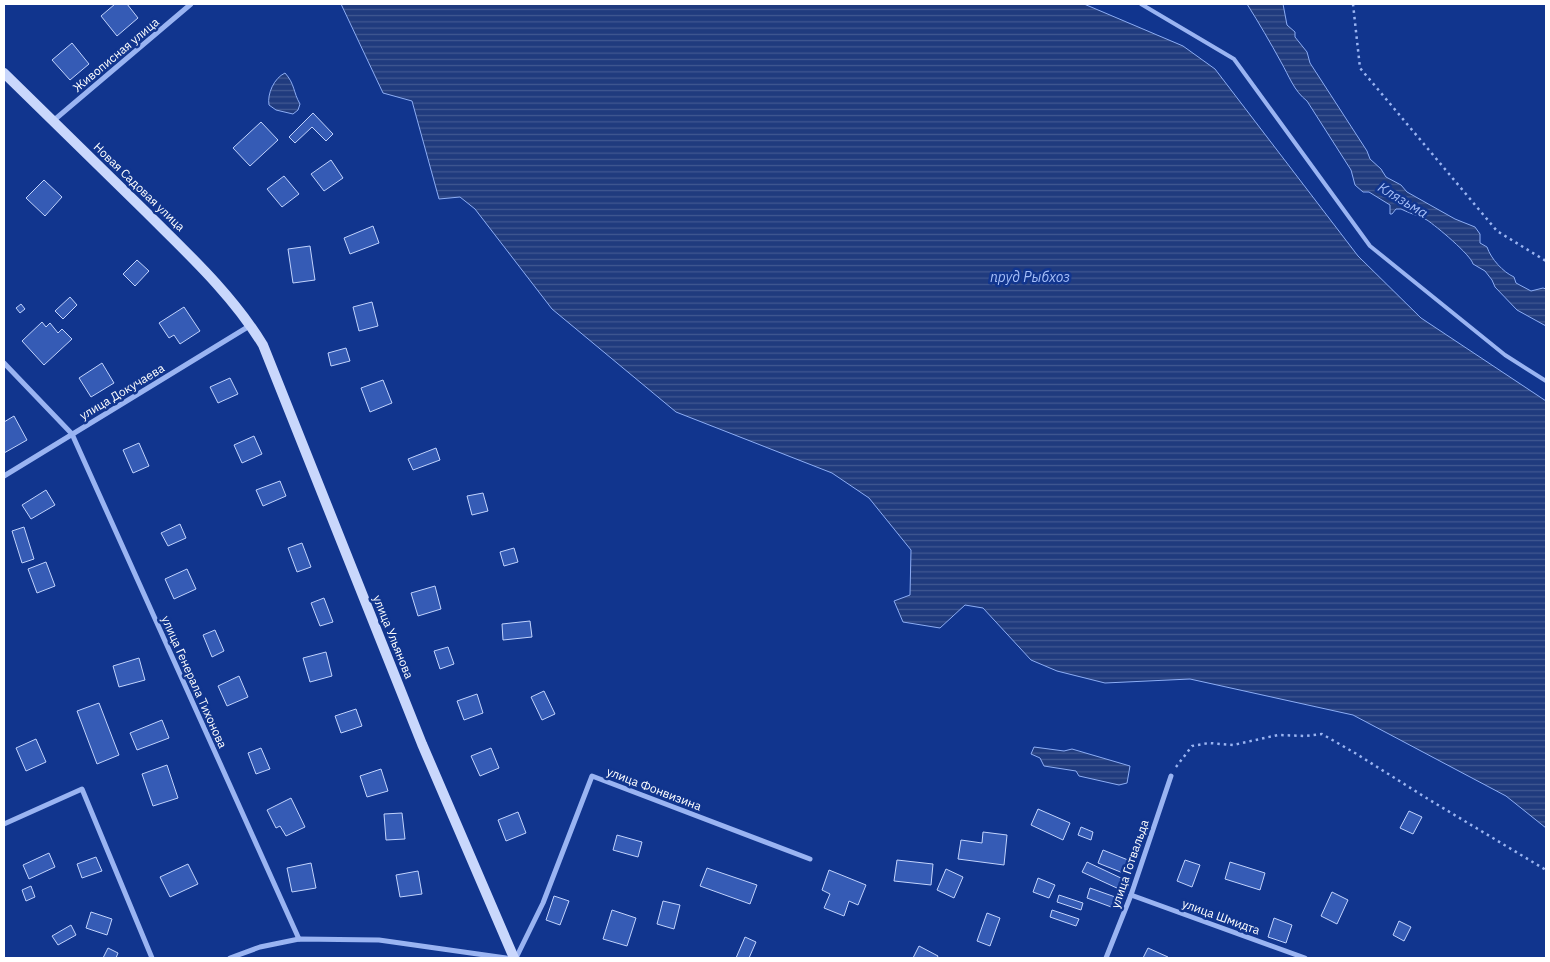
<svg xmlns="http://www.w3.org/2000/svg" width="1550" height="962" font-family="'IBM Plex Sans',sans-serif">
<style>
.water{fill:url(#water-rules);stroke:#8cadf5}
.building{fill:#355bb5;stroke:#c1d3fd}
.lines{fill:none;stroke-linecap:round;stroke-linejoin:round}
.path{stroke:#9ab4f2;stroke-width:2.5;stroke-dasharray:2.5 4;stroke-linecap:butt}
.lane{stroke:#9ab4f2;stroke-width:4}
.street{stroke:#9ab4f2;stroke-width:5}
.secondary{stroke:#c9d7fc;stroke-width:10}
.labels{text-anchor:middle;stroke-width:5;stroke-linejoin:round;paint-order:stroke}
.street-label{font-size:12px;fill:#fff;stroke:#11358e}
.water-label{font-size:14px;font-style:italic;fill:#a6bff9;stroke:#11358e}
</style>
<defs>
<pattern id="water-rules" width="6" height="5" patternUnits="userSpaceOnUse" patternTransform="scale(1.25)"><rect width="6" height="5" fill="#203b7e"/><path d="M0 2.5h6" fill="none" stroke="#415891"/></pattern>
</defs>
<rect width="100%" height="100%" fill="#11358e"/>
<!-- water -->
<g class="water">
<polygon points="341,4 1084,4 1183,46 1215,69 1358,256 1421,318 1546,401 1546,828 1506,796 1353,715 1190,679 1105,683 1057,671 1031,660 983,608 965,605 940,628 903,622 894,601 910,595 911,550 869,498 832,473 676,412 552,309 475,209 460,197 439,199 412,101 383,93"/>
<path d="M1247 4H1283L1287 25 1295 32V37L1307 52 1310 63 1367 151 1370 159 1381 169 1386 177 1401 185 1407 192 1455 219 1475 227 1480 234V243L1487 247C1491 259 1503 272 1514 277L1516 283 1531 291 1543 288 1546 289V326L1517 310 1495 287 1492 280 1485 271 1473 264C1471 255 1436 226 1427 220 1419 216 1409 213 1401 209H1396L1392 214H1390V205L1369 192H1363L1355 185 1351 170 1307 101C1294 91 1289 76 1281 62 1270 42 1259 23 1247 4Z"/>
<path d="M285 73C295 84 293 92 300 104L298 110 293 114 276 110 269 105C267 94 274 78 285 73Z"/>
<polygon points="1034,747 1064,751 1072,749 1130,766 1127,783 1119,785 1079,776 1076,771 1044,766 1040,758 1031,754"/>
</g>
<!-- building -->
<g class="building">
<polygon points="115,4 127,4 138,18 117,36 101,16"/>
<polygon points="72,43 89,64 70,80 52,60"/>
<polygon points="313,113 333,134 326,141 312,127 295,143 289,137"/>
<polygon points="261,122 278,140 250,166 233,148"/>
<polygon points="331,160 343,178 324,191 311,174"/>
<polygon points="284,176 299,194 282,207 267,189"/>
<polygon points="44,180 62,197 45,216 26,198"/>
<polygon points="373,226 379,243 350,254 344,238"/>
<polygon points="310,246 315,280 293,283 288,249"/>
<polygon points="137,260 149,271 135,286 123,274"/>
<polygon points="70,297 77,305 63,319 55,311"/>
<polygon points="372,302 378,326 359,331 353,307"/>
<polygon points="21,304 25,309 20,313 16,308"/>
<polygon points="184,307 200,331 180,344 174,335 169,338 159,323"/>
<polygon points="42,322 46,327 50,323 58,333 62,329 72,339 44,365 22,341"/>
<polygon points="346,348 350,361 331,366 328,353"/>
<polygon points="102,363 114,383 91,397 79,378"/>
<polygon points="230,378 238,394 218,403 210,387"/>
<polygon points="383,380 392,403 370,412 361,388"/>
<polygon points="14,416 27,440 4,453 4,422"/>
<polygon points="254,436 262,454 242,463 234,445"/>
<polygon points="139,443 149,466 133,473 123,450"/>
<polygon points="436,448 440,460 413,470 408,459"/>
<polygon points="280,481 286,496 263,506 256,490"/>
<polygon points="46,490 55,505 31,519 22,505"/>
<polygon points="483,493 488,511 472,515 467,496"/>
<polygon points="180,524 186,538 168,546 161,533"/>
<polygon points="24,527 34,559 22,563 12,531"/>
<polygon points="302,543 311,567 297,572 288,548"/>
<polygon points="514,548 518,562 504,566 500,552"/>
<polygon points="46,562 55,586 37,593 28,569"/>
<polygon points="187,569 196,589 174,599 165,579"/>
<polygon points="435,586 441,609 418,616 411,593"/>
<polygon points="324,598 333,622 320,626 311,603"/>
<polygon points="530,621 532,637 503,640 502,624"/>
<polygon points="215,630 224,651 212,657 203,635"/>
<polygon points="448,647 454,664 440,669 434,651"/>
<polygon points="326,652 332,676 310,682 303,658"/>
<polygon points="139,658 145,680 119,687 113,666"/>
<polygon points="239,676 248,697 227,706 218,686"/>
<polygon points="544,691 555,714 542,720 531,697"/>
<polygon points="477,694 483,713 464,720 457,701"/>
<polygon points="99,703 119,755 97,764 77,711"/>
<polygon points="356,709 362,726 341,733 335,716"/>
<polygon points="162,720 169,738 137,750 130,733"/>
<polygon points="36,739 46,762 26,771 16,748"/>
<polygon points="261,748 270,769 256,774 248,753"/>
<polygon points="491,748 499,768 480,776 471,756"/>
<polygon points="167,765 178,798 153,806 142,774"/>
<polygon points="381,769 388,791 367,797 360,776"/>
<polygon points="291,798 305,827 286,836 280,826 276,828 267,810"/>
<polygon points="1038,809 1070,823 1063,840 1031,825"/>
<polygon points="1409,811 1422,817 1413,834 1400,828"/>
<polygon points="518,812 526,833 506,841 498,820"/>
<polygon points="402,813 405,839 386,840 384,814"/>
<polygon points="1081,827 1093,832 1091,840 1078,835"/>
<polygon points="983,832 1007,835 1004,865 958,859 961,840 982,843"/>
<polygon points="617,835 642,842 638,857 613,850"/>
<polygon points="1103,850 1128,860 1123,873 1098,863"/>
<polygon points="49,853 55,867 29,879 23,865"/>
<polygon points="96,857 102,871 82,878 77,864"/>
<polygon points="897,860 933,864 931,885 894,881"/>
<polygon points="1185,860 1200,865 1192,887 1177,881"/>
<polygon points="1087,862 1123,879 1119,889 1082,872"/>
<polygon points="1230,862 1265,873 1260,890 1225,879"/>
<polygon points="311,863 316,888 292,892 287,868"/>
<polygon points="188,864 198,884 170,897 160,877"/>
<polygon points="707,868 757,885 750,904 700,886"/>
<polygon points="946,869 963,877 954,898 937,890"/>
<polygon points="829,870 866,885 858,905 849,901 844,916 824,908 830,894 822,890"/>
<polygon points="418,871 422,894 400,897 396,875"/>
<polygon points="1038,878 1055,885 1049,898 1033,892"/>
<polygon points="31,886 35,897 26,901 22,890"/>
<polygon points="1090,888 1118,898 1114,908 1087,898"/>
<polygon points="1332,892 1348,900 1337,924 1321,916"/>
<polygon points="1059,895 1083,903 1081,910 1057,902"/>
<polygon points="554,896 569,901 560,925 546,920"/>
<polygon points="663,901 680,905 674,929 657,924"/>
<polygon points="612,910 636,918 627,946 603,939"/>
<polygon points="1052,910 1079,919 1076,926 1050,917"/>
<polygon points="91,912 112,919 107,935 86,928"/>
<polygon points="987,913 1000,918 990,946 977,941"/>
<polygon points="1274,918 1292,925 1286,943 1268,937"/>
<polygon points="1399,921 1411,927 1404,941 1393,935"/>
<polygon points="71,925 76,935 58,945 52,936"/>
<polygon points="745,937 756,942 749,958 736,958"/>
<polygon points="919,946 938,956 937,958 913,958"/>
<polygon points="108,948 118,953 116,958 103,958"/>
<polygon points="1148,948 1168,957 1167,958 1143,958"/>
</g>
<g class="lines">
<!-- path -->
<g class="path">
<polyline points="1353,4 1360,68 1497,231 1546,261"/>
<polyline points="1176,767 1192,746 1209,743 1233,745 1278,735 1305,736 1322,734 1355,753 1428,799 1546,870"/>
</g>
<!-- lane -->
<polyline class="lane" points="1141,4 1234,59 1370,246 1505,355 1546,381"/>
<!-- street -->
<g class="street">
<polyline points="53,121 191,4"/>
<polyline points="4,363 72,434 299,939"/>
<polyline points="4,476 251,325"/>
<polyline points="4,824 82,789 152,958"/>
<polyline points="1131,895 1305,958"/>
<polyline points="230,958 260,947 299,939 379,940 506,958"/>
<polyline points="516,958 543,903 592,776 810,859"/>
<polyline points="1106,958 1131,895 1171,776"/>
</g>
<!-- secondary -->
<path class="secondary" d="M4 73C51 119 98 165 145 211 187 253 232 294 263 345L422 744 514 958"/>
</g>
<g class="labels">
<!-- street labels -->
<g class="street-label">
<text transform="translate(116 55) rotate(-40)" y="4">Живописная улица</text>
<text transform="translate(139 187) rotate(44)" y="4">Новая Садовая улица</text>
<text transform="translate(122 392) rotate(-31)" y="4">улица Докучаева</text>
<text transform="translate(393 637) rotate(68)" y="4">улица Ульянова</text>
<text transform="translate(194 682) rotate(66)" y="4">улица Генерала Тихонова</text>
<text transform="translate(654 789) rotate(21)" y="4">улица Фонвизина</text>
<text transform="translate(1130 864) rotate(-71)" y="4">улица Готвальда</text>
<text transform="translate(1221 917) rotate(20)" y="4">улица Шмидта</text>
</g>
<!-- water labels -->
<g class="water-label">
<text transform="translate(1403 200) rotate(31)" y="5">Клязьма</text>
<text x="1030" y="282">пруд Рыбхоз</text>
</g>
</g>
<!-- border -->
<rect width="1550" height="962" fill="none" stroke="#ffffff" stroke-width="10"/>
</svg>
